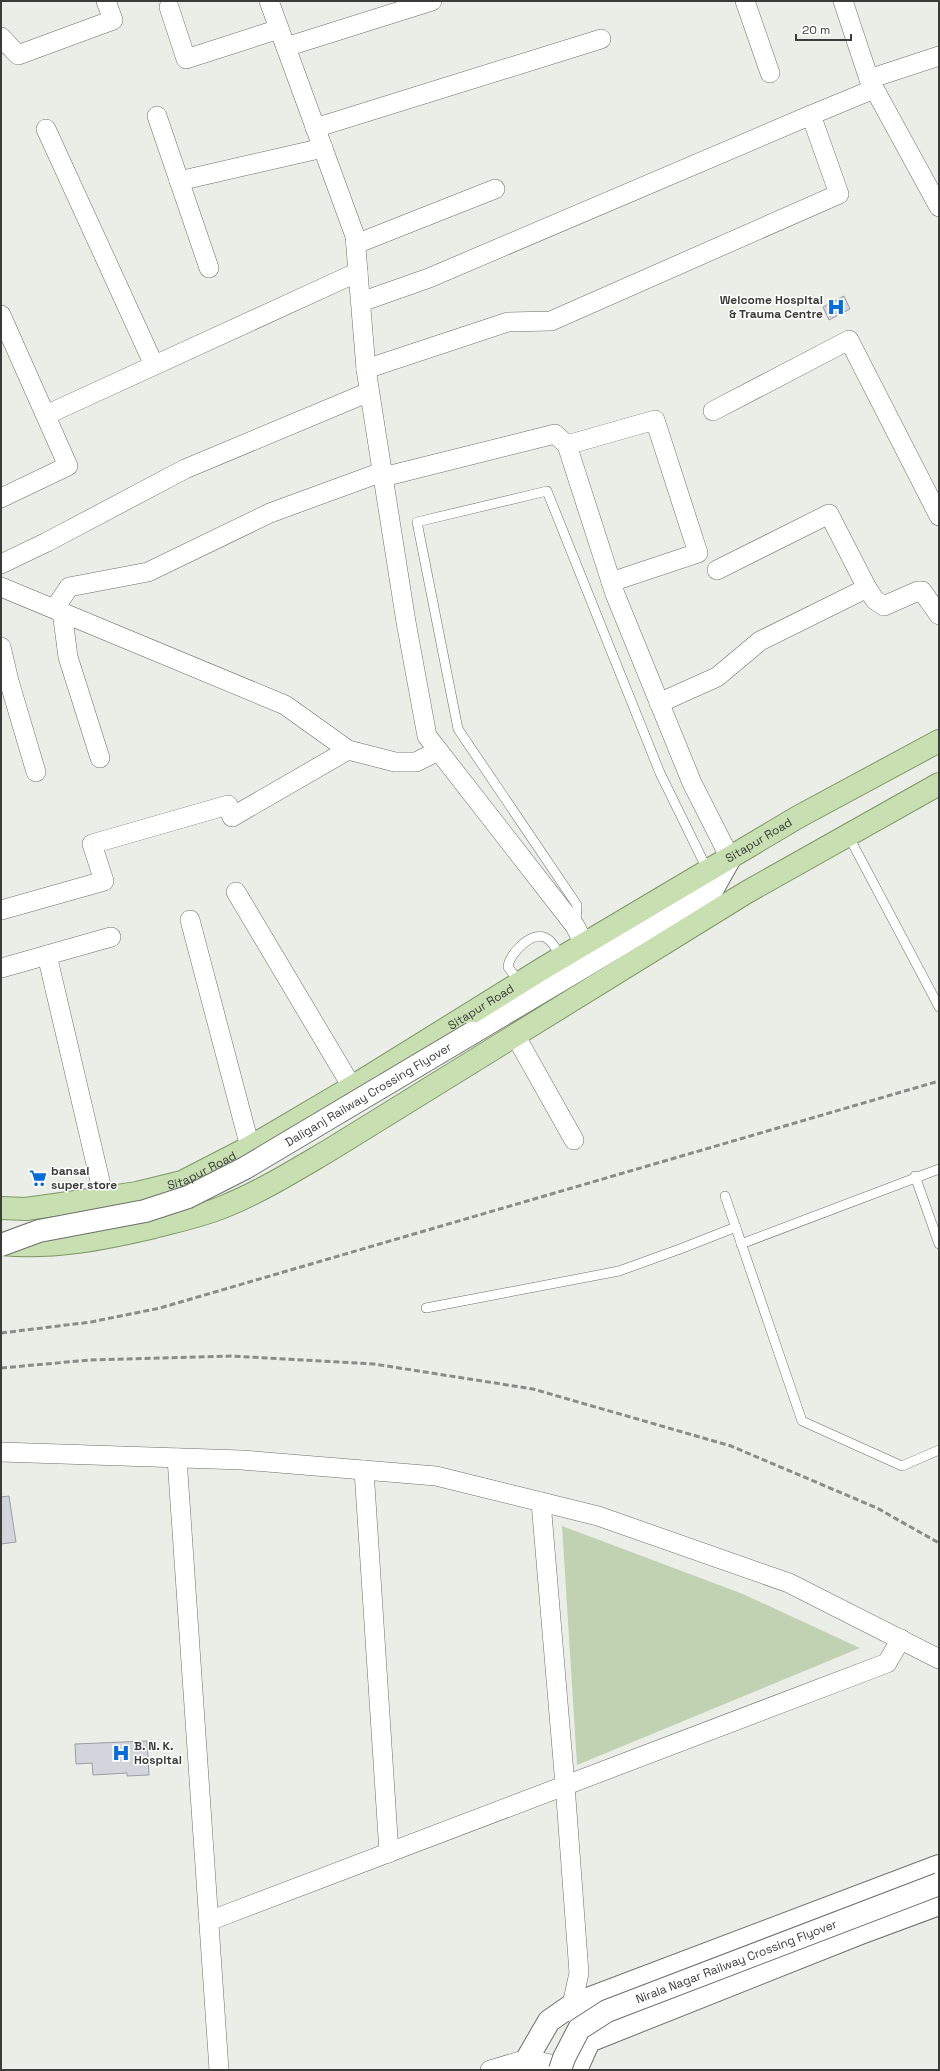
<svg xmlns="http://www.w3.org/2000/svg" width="940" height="2071" font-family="'Space Grotesk',sans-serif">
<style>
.green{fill:#c1d2b3}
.building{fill:#d2d6dc;stroke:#9a9ea4}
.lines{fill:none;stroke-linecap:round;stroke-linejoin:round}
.lane-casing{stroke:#6c706a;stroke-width:10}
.street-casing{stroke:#6c706a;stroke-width:20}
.secondary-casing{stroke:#6c706a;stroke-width:24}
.primary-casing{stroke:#7d9866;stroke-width:24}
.lane{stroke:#fff;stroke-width:9}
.street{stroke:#fff;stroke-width:19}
.secondary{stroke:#fff;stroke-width:22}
.primary{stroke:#c7dfb1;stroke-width:22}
.rail{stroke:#8a8c88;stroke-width:3;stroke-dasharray:6 3;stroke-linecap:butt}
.secondary-bridge-casing{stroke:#6c706a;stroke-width:24;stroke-linecap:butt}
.secondary-bridge{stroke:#fff;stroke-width:22}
.labels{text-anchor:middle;stroke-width:3;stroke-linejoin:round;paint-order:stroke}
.poi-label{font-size:12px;font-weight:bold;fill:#3b3c3a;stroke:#fff;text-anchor:start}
.street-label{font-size:12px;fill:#3b3c3a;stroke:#fff}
</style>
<rect width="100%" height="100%" fill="#eaeee7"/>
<!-- green -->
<polygon class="green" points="562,1526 743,1594 860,1648 577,1765"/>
<!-- building -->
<g class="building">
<polygon points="844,296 850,309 829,320 823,307"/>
<polygon points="9,1496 16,1542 1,1544 1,1497"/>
<polygon points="147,1741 149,1775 127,1776 127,1773 93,1775 92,1763 76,1764 75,1744"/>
</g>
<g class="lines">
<!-- lane casing -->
<g class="lane-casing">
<g id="lane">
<polyline points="848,835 939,1007"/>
<polyline points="576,923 577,905 458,729 417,522 547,491 660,773 708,871"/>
<path d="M520 983 508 967C509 953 535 927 549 940 554 944 558 952 561 958"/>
<polyline points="915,1176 939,1244"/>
<polyline points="725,1196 802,1421 902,1466 939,1450"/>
<polyline points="741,1244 939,1169"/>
<polyline points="426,1308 619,1271 680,1249 736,1227"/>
</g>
</g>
<!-- street casing -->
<g class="street-casing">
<g id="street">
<polyline points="269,1 355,236 366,369 406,622 427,736 575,926 584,944"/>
<polyline points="745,1 770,73"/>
<polyline points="843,1 869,79 939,207"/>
<polyline points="169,7 186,59 279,29"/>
<polyline points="1,37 18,55 113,20 106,1"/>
<polyline points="286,47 432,1"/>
<polyline points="869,79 939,56"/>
<polyline points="157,116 209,268"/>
<polyline points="315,128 601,39"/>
<polyline points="46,129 154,365"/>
<polyline points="179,181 323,148"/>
<polyline points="356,244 495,189"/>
<polyline points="361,302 429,278 811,115"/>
<polyline points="1,315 68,466 1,498"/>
<polyline points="366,369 508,322 551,321 839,194 811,115 874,89"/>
<polyline points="713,411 849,340 939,516"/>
<polyline points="46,415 358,272"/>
<polyline points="567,445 655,420 698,553 611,582"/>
<polyline points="383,477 555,434 567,445 615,594 692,783 730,858"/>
<polyline points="1,564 47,542 185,469 369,392"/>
<polyline points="1,587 285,705 348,750 395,762 416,762 438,751"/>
<polyline points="867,588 875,600 884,606 918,591 922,591 939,615"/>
<polyline points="55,608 69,587 148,572 270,513 382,472"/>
<polyline points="62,611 68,657 100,758"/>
<polyline points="1,647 9,681 36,772"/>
<polyline points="659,703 717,677 760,641 867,588 829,514 717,570"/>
<polyline points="236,892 352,1087"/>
<polyline points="1,910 104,881 92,844 228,805 232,817 348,750"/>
<polyline points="190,920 250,1147"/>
<polyline points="47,955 104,1198"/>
<polyline points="1,968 111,937"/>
<polyline points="515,1035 574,1140"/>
<polyline points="1,1452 242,1460 436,1476 598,1516 789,1583 939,1659"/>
<polyline points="177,1458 219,2070"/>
<polyline points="364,1470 389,1853"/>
<polyline points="541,1502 565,1785 579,1973 572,2005 588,2040"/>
<polyline points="209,1921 887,1663 901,1639"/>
<polyline points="490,2070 527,2059 574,2069"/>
</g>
</g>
<!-- secondary casing -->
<g class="secondary-casing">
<g id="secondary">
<polyline points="472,1033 712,890 730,858"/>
<polyline points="528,2070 527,2059 549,2021 572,2005 939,1866"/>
<polyline points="576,2070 589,2041 858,1934 939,1904"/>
</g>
</g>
<!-- primary casing -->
<g class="primary-casing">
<g id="primary">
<path id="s1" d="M1 1208 26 1209 97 1199 137 1193 182 1182 250 1147 352 1087 542 969 798 817 939 741"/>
<path d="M1 1244C53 1249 103 1239 154 1227 177 1221 201 1216 223 1207 260 1192 294 1171 328 1151L747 892 939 784"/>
</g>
</g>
<!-- lane -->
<use href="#lane" class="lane"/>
<!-- street -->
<use href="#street" class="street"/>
<!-- secondary -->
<use href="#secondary" class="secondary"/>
<!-- primary -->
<use href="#primary" class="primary"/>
<!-- rail -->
<g class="rail">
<polyline points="1,1333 91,1322 160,1308 939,1081"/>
<polyline points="1,1368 90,1360 232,1356 374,1364 533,1389 731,1446 877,1508 939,1543"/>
</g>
<!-- secondary-bridge casing -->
<g class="secondary-bridge-casing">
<g id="secondary-bridge">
<path id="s2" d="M1 1245 39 1231 145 1211 188 1197 245 1168 472 1033"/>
<path id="s3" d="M560 2070 564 2058 579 2029 607 2011 939 1884"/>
</g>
</g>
<!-- secondary-bridge -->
<use href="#secondary-bridge" class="secondary-bridge"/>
</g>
<!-- icons -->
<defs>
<g id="hospital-bare" transform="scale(1.38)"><path d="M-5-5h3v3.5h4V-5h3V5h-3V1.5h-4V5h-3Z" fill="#076cd4" stroke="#fff" stroke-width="2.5" paint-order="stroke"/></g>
<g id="supermarket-bare" transform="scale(1.38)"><path d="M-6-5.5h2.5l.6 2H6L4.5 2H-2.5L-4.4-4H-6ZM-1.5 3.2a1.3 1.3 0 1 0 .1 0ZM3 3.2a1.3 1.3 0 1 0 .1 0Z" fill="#076cd4" stroke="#fff" stroke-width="2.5" paint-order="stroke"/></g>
</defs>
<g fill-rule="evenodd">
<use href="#hospital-bare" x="836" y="307"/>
<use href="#supermarket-bare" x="38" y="1178"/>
<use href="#hospital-bare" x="121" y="1753"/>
</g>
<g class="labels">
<!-- poi labels -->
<g class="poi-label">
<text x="823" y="304" text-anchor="end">Welcome Hospital<tspan x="823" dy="14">&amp; Trauma Centre</tspan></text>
<text x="51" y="1175">bansal<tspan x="51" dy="14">super store</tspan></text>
<text x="134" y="1750">B. N. K.<tspan x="134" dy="14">Hospital</tspan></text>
</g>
<!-- street labels -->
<g class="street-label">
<text dy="4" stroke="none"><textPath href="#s1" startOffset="854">Sitapur Road</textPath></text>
<text dy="4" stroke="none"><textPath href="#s1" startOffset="530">Sitapur Road</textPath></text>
<text dy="4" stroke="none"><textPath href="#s2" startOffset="401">Daliganj Railway Crossing Flyover</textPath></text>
<text dy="4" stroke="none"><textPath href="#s1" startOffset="206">Sitapur Road</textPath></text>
<text dy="4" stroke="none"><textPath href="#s3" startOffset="217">Nirala Nagar Railway Crossing Flyover</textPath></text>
</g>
</g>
<!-- border -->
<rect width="940" height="2071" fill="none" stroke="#3b3c3a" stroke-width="4"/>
<!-- scale -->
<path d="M796 34v6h55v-6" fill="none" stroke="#3b3c3a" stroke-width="2"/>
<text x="802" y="34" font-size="12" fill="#3b3c3a" stroke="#ffffff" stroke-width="3" paint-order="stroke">20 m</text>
</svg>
